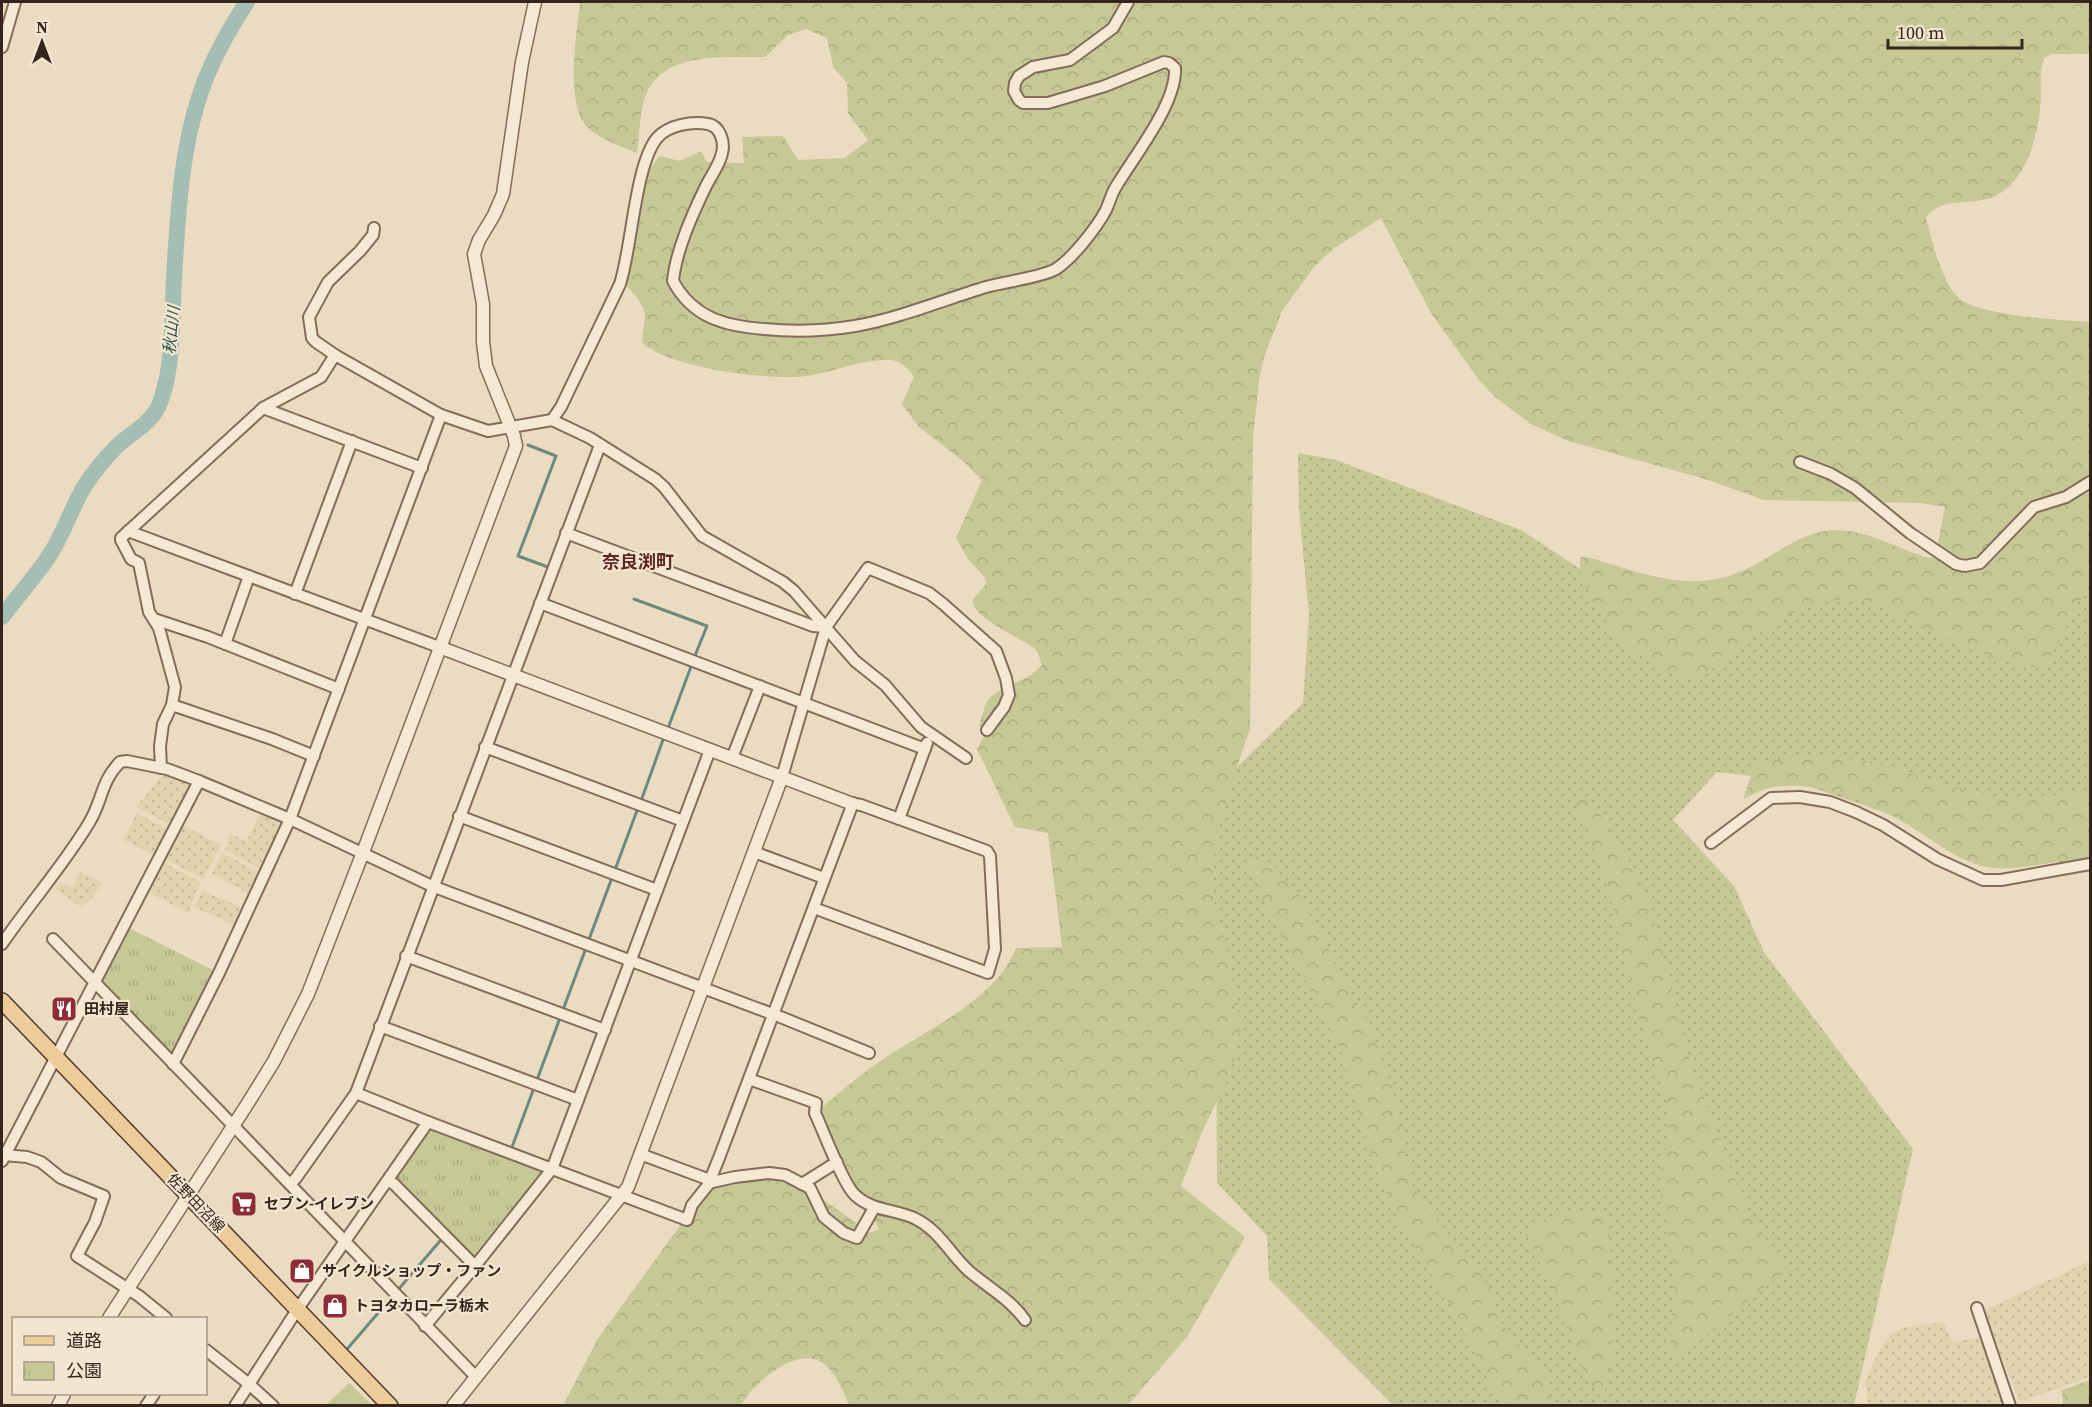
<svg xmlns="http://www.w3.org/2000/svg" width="2092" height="1407" font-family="'Source Serif 4','Noto Sans JP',serif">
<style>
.farmland{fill:url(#farmland-dots)}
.grass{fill:url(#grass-dots)}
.forest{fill:url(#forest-crowns)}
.park{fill:url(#park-tufts)}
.garden{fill:#c6c896}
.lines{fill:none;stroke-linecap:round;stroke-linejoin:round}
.stream{stroke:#6b8b80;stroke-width:3}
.river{stroke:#a4beb4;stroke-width:16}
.minor-casing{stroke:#836c5a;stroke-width:14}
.tertiary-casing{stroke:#836c5a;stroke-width:15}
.primary-casing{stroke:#513b2e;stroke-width:18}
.minor{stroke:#f6e9d4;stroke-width:10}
.tertiary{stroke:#f6e9d4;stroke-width:12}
.primary{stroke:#edcc9a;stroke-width:15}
.labels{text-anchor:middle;stroke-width:4.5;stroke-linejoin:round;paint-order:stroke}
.poi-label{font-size:15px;font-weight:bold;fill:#34261d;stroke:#f3e6d0;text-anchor:start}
.street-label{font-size:15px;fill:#34261d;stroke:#f3e6d0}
.water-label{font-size:16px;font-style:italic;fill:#2d534d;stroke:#f3e6d0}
.quarter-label{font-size:18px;font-weight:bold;fill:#5e271f;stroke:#f3e6d0}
</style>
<defs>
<pattern id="farmland-dots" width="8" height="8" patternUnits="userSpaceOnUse" patternTransform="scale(1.5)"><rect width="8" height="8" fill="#e0d4af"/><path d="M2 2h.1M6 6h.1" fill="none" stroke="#c1b696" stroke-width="1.8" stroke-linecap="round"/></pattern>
<pattern id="grass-dots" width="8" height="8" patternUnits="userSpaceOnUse" patternTransform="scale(1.5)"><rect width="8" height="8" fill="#c6c896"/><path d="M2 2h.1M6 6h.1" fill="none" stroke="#abac81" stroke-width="1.8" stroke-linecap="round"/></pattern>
<pattern id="forest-crowns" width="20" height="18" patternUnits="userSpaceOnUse" patternTransform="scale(1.5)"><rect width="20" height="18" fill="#c6c896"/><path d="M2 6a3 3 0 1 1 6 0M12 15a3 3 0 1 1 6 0" fill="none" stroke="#abac81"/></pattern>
<pattern id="park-tufts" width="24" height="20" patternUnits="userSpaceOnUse" patternTransform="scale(1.5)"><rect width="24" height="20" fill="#c6c896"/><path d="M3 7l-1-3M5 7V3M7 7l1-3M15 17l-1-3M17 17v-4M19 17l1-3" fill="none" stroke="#abac81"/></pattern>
</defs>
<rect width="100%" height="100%" fill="#ebdbc1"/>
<!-- farmland -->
<g class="farmland">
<polygon points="164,774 192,786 171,825 136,807"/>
<polygon points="260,812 285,823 262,870 225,850 230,834 247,841"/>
<polygon points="136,813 169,830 154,854 124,841"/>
<polygon points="181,824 221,845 203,879 163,858"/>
<polygon points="222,853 259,872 249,894 212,873"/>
<polygon points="163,862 200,882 188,913 146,891"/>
<polygon points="80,873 102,883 91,899 81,907 55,889 61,883 72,888"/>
<polygon points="203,891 245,909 236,925 194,907"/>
<polygon points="2090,1261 2090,1377 2020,1402 1983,1311"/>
<polygon points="1944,1322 1952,1342 1980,1338 2005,1405 1869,1405 1865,1383 1879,1350 1890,1335 1906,1327"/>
</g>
<!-- grass -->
<polygon class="grass" points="2090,448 2090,865 2014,857 1790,780 1717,772 1673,820 1734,886 1764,952 1913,1149 1854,1405 1393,1405 1269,1279 1267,1236 1217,1183 1216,997 1170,832 1303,703 1309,615 1299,509 1298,453 1336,460 1521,530 1666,625 1919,587"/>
<!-- forest -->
<g class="forest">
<path d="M580 2H2090V54H2052L2044 58C2038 74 2042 92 2040 109 2037 143 2021 194 1982 200 1961 204 1940 199 1926 217 1931 238 1942 284 1959 298 1980 316 2061 320 2090 322V588L2076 606 2048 663 2043 667C1999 667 1946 639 1907 620 1890 612 1871 600 1852 599 1809 599 1775 621 1742 647 1730 656 1716 669 1701 675 1680 683 1643 660 1628 646 1616 636 1608 624 1599 611 1591 598 1576 572 1581 557L1591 558C1642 573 1690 594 1742 571 1775 557 1800 530 1837 530 1871 531 1897 549 1929 558L1933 557 1937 548 1945 507 1921 503 1764 500 1702 478 1568 441 1531 424 1495 397 1479 380 1431 313 1381 218 1333 249 1314 267 1282 311 1264 357 1259 380 1253 438 1250 729 1232 781 1218 832 1213 869 1215 904 1237 988 1240 1024 1237 1051 1227 1081 1203 1130 1181 1186 1245 1237 1187 1337 1128 1405H849C842 1390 836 1371 821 1362 795 1346 753 1384 741 1405L563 1406 597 1340 716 1176C729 1176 741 1174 754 1175 800 1177 835 1208 870 1233L879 1229 817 1112C837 1094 857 1077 879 1062 923 1031 996 1001 1016 948L1062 947 1048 833 1015 827 977 749 988 729 979 726C982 718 984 705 989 699 1004 683 1029 682 1042 665 1040 659 1038 651 1034 648 1022 639 975 618 973 603 972 598 983 589 986 584L985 578 968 559 956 538 982 480 963 461 918 426 902 404 914 377C908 368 901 360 889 360 861 359 834 372 807 376 772 381 666 368 642 342 645 308 651 314 627 286L646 175 659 156 680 161 701 151 707 162 744 163 742 137 783 136 798 160 845 158 868 140 848 113 847 83 833 67 827 38 806 29 788 35 765 57C725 58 662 50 645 97 640 111 639 137 637 153 621 146 601 140 588 128 564 105 577 32 580 2Z"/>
<path d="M1804 757 1844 758 1872 762 1975 793 1998 798 2090 793V856C2061 860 2009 874 1982 866 1953 858 1932 839 1907 824 1867 801 1820 780 1773 787 1763 789 1752 795 1743 799L1756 762Z"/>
<polygon points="1589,799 1622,848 1642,886 1656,927 1691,1065 1749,1215 1787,1271 1759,1291 1684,1355 1670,1357 1674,1267 1660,1189 1661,1170 1670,1120 1666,1098 1637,1013 1632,984 1619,939 1609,889 1575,802"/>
<polygon points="1250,855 1260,857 1275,867 1297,892 1325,941 1340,974 1370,1025 1393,1090 1410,1180 1427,1210 1470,1257 1487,1284 1502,1322 1519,1345 1545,1375 1551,1389 1551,1405 1511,1405 1490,1383 1475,1355 1463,1326 1400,1221 1380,1179 1363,1131 1342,1053 1254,882 1248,865"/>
<path d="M1605 1212 1609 1232 1613 1289 1612 1362 1608 1385 1600 1396C1577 1369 1572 1336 1559 1304 1549 1279 1537 1256 1525 1233L1559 1214Z"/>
<polygon points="2090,1380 2090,1405 2063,1405 2062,1390"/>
</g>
<!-- park -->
<g class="park">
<polygon points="123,925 219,973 173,1064 94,982"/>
<polygon points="434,1127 541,1168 542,1176 477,1258 470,1258 397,1182 396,1174 426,1130"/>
</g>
<!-- garden -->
<polygon class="garden" points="349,1383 372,1405 326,1405"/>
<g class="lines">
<!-- stream -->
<g class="stream">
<polyline points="528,445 556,456 518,556 548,567"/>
<polyline points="634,599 707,626 694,658"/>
<polyline points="667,731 692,664"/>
<polyline points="641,801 664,737"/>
<polyline points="588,942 638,808"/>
<polyline points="512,1147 586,948"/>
<polyline points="348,1348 440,1241"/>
</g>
<!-- river -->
<path class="river" d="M2 617C17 597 35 577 49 556 63 535 71 509 84 487 92 473 104 460 115 448 131 432 154 423 161 400 174 362 172 318 174 279 178 211 181 141 206 78 217 51 231 26 247 2"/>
<!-- minor casing -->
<g class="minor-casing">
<g id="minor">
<polyline points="2,47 15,2"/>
<polyline points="374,228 373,235 360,251 328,282 309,317 312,338 316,342 335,355 441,415 488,431 552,420 590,438 655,479 664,487 702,536 783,582 794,591 855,661 885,685 921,727 966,758"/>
<polyline points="263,408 422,468"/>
<path d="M552 420 561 407 620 284C632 247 635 165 657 138 668 125 692 121 708 124 720 126 725 142 722 153 720 164 711 176 706 186 693 213 676 250 673 281 693 318 725 326 764 329 795 332 825 331 855 326 900 318 943 300 986 287 1003 282 1043 277 1056 269 1073 258 1097 227 1106 210 1110 201 1112 192 1117 185 1135 155 1177 103 1175 68L1169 63 1164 62 1105 86 1048 103H1023L1019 100 1014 91 1015 83 1019 76 1033 67 1070 60 1113 28 1128 2"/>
<polyline points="1800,462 1831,474 1855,488 1910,533 1956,564 1965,566 1980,563 2034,507 2066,497 2090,482"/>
<polyline points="128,531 439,647"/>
<polyline points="566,533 813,626 826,627"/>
<polyline points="295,594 352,441"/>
<polyline points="540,603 925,749"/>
<polyline points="154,619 208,637 339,689"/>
<polyline points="225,644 249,576"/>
<polyline points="172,705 272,739 314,756"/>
<polyline points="485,747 683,821"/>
<polyline points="732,758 760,686"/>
<polyline points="161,768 160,746 163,724 172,705 175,687 159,628 149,612 139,563 131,559 121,540 121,538 263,408 321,377 335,355"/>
<polyline points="782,777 826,627 868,568 929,593 942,603 996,651 1006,678 1009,695 1004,707 987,730"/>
<polyline points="459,816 657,890"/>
<polyline points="899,819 927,743"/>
<polyline points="1711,843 1771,798 1800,797 1830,802 1856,812 1883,825 1937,859 1983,880 2001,880 2090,864"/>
<polyline points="754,852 824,878"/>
<polyline points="814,908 988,973 995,949 990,856 987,851 861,805 850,803"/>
<polyline points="53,939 476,1377"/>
<path d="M2 944C30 903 63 866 89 823 103 800 100 783 120 762L127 761 167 769 199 781 290 819 432 886 783 1018 869 1053"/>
<polyline points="406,956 605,1030"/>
<polyline points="380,1026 578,1100"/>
<polyline points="173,1064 219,973 290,819 441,415"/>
<path d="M749 1079 816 1103 815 1113C823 1130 843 1184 855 1195 872 1211 894 1209 914 1218 941 1231 950 1255 970 1272 989 1288 1011 1300 1025 1320"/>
<polyline points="356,1093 428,1122 687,1220 692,1205 708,1185 719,1158 853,803"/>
<polyline points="640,1154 710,1180"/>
<polyline points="4,1155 27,1157 41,1162 61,1178 104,1196 95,1222 77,1256 139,1296 166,1318"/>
<polyline points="2,1161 199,781"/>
<polyline points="388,1181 394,1184 475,1266"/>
<polyline points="708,1183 735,1177 769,1173 785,1175 810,1188 824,1217 844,1233 857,1238 874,1208"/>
<polyline points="290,1184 296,1178 356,1093 600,445"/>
<polyline points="802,1184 837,1162"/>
<polyline points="1977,1308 2010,1406"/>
<polyline points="425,1326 475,1266 552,1169 710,750"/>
<polyline points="206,1350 249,1384 273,1406"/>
<polyline points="146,1406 154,1394"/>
<polyline points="235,1406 297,1310 428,1122"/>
</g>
</g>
<!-- tertiary casing -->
<g class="tertiary-casing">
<g id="tertiary">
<polyline points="439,647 850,803"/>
<polyline points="109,1318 248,1103 274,1061 308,994 362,855 516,446 514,436 486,366 483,342 483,304 474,254 479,240 494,215 503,194 522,62 535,2"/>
<polyline points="58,1406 64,1394"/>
<polyline points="453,1406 628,1187 782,777"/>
</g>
</g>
<!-- primary casing -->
<g class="primary-casing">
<polyline id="primary" points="2,1001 390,1406"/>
</g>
<!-- minor -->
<use href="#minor" class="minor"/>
<!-- tertiary -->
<use href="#tertiary" class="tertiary"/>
<!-- primary -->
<use href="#primary" class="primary"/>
</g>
<!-- icons -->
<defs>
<g id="restaurant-square" transform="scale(1.35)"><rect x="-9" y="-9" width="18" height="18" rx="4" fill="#8f2d36" stroke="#f3e6d0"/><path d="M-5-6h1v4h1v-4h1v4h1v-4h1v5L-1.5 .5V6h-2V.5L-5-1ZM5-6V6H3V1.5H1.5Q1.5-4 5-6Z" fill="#fff"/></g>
<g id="supermarket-square" transform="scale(1.35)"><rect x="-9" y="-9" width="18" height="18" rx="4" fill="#8f2d36" stroke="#f3e6d0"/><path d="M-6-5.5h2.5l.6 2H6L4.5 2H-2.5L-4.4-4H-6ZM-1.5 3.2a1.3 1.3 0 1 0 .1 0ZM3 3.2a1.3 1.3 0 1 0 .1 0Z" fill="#fff"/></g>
<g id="shop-square" transform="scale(1.35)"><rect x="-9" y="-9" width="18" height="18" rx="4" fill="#8f2d36" stroke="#f3e6d0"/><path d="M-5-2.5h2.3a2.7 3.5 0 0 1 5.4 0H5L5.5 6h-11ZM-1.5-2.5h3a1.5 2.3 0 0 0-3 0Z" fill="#fff"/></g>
</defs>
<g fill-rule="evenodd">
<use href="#restaurant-square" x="64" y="1009"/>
<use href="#supermarket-square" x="244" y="1204"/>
<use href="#shop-square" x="302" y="1271"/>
<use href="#shop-square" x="335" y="1306"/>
</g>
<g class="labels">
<!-- poi labels -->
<g class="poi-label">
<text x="84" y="1014">田村屋</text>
<text x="264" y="1209">セブン-イレブン</text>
<text x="322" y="1276">サイクルショップ・ファン</text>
<text x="354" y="1311">トヨタカローラ栃木</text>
</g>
<!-- street labels -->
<g class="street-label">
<text transform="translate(196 1203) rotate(46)" y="5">佐野田沼線</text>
</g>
<!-- water labels -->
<g class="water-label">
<text transform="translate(171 330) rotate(-84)" y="6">秋山川</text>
</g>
<!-- quarter labels -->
<g class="quarter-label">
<text x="638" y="568">奈良渕町</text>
</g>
</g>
<!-- border -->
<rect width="2092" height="1407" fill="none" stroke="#34261d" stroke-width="6"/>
<!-- legend -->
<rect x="12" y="1317" width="195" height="78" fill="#f3e6d0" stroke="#a79988" stroke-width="1.5"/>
<rect x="24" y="1336" width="30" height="9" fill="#edcc9a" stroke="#a79988" stroke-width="1.5"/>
<text x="66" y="1347" font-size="18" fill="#34261d">道路</text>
<rect x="24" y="1362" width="30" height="18" fill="url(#park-tufts)" stroke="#a79988" stroke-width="1.5"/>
<text x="66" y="1377" font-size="18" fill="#34261d">公園</text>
<!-- north arrow -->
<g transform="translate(42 42)" stroke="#f3e6d0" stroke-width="4.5" paint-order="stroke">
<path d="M0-4.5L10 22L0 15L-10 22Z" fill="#34261d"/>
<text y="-9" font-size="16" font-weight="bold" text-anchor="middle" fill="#34261d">N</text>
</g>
<!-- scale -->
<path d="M1888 39v9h134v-9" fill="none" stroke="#34261d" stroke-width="3"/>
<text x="1897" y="39" font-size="18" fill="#34261d" stroke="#f3e6d0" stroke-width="4.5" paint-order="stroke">100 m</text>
</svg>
